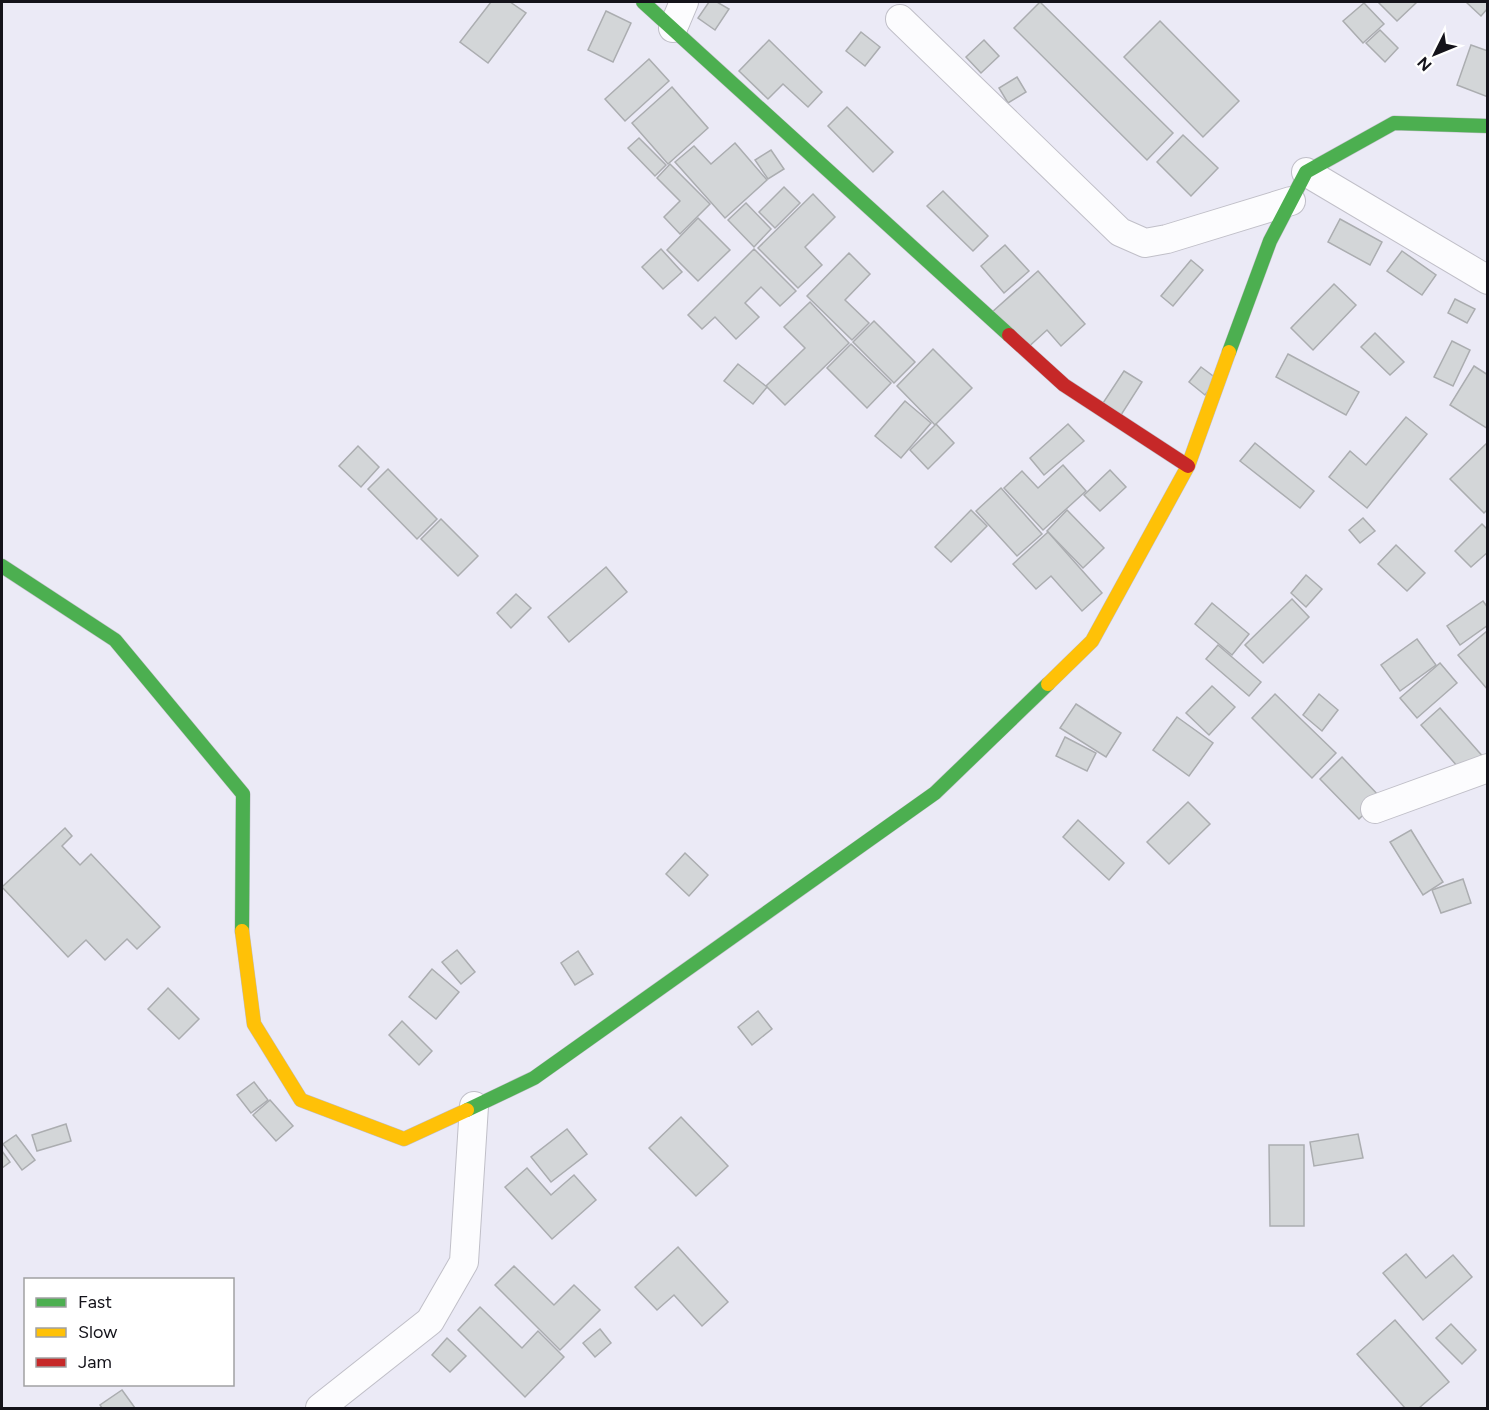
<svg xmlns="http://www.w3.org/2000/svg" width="1489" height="1410" font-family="Figtree,sans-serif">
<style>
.building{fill:#d3d6d8;stroke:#abadb0;stroke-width:1.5}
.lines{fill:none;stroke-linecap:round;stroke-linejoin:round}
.street-casing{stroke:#c0bfc8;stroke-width:30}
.fast-casing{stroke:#c0bfc8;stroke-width:15}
.slow-casing{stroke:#c0bfc8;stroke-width:15}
.jam-casing{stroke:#c0bfc8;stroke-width:15}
.street{stroke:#fcfcfe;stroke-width:28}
.fast{stroke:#4caf50;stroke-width:14}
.slow{stroke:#ffc107;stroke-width:14}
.jam{stroke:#c62828;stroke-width:14}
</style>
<rect width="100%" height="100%" fill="#ebeaf6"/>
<!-- building -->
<g class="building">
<polygon points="491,2 510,2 526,13 488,63 460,42"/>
<polygon points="709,2 717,2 729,9 715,30 698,18"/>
<polygon points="1040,2 1173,133 1147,160 1014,28"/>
<polygon points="1378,2 1417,2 1397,21"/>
<polygon points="1466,2 1488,2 1488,8 1481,16"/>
<polygon points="1364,3 1384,24 1363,43 1343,21"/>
<polygon points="606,11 631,23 613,62 588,50"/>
<polygon points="1160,21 1239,101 1203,137 1124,57"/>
<polygon points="1380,30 1398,48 1385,62 1366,43"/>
<polygon points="861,32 880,47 865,66 846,51"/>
<polygon points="769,40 822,92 808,107 783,84 768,99 739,71"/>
<polygon points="984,40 999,56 981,73 966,57"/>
<polygon points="1471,45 1488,51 1488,97 1457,85"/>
<polygon points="649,59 669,81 625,121 605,99"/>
<polygon points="1017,77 1026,92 1008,103 999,88"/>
<polygon points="672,87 708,128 668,164 632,123"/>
<polygon points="847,107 893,152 873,172 828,126"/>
<polygon points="1183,135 1218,168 1191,196 1157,162"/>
<polygon points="639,138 666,165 655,176 628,148"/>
<polygon points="735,143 767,180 725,218 675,162 694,146 711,164"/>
<polygon points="771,150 784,169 768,179 755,160"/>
<polygon points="670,164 710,204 680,234 664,217 680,201 657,178"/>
<polygon points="784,187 800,203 775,228 759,212"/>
<polygon points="943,191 988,236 973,251 927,206"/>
<polygon points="813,194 835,217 805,247 822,265 798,288 758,248"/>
<polygon points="746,203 771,229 754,247 728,220"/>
<polygon points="698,218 730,250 698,281 667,250"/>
<polygon points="1340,219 1382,242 1370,265 1328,242"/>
<polygon points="1005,245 1029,271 1004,293 981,266"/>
<polygon points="661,249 682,272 663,289 642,267"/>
<polygon points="754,249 796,291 780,306 761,287 745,303 759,317 736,339 715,317 702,329 688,315"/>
<polygon points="1402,251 1436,275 1422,295 1387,271"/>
<polygon points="849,253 870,274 845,300 869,323 852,340 807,296"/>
<polygon points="1191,260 1203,270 1173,306 1161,296"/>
<polygon points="1038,271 1085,324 1061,346 1047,330 1024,351 991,313"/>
<polygon points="1334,284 1356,305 1313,350 1291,328"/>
<polygon points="1455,299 1475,309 1467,323 1448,313"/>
<polygon points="810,302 849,343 785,405 766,386 805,348 784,327"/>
<polygon points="874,321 915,362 894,383 853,342"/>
<polygon points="1375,333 1404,362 1390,375 1361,347"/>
<polygon points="1452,341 1470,350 1453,386 1434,377"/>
<polygon points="851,344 891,383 867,408 827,368"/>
<polygon points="933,349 972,388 935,425 897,386"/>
<polygon points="1288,354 1359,392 1346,415 1276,377"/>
<polygon points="738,364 767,387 753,404 724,381"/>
<polygon points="1474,366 1488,375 1488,429 1450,405"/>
<polygon points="1201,367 1217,379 1205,395 1189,382"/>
<polygon points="1124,371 1142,382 1121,415 1103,403"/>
<polygon points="905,401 931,423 901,458 875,436"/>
<polygon points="1406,417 1427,434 1367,508 1329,477 1350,451 1366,465"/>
<polygon points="936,424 954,443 928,469 910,450"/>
<polygon points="1068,424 1084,441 1044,475 1030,458"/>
<polygon points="1488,442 1488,509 1484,513 1450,479"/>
<polygon points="1255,443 1314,491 1300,508 1240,461"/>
<polygon points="358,446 379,467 361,487 339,466"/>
<polygon points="1063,465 1086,491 1043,530 1004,488 1022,471 1038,488"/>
<polygon points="388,469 437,519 417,539 368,489"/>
<polygon points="1110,470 1126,487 1100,511 1084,495"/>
<polygon points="1001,488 1042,534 1017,556 976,511"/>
<polygon points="971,510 987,526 951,562 935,547"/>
<polygon points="1067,510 1104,548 1083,568 1047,531"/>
<polygon points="1363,518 1375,531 1360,543 1349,530"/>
<polygon points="441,519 478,556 458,576 421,539"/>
<polygon points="1482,524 1488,530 1488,552 1471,567 1455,551"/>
<polygon points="1048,532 1102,593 1082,611 1051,576 1036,589 1013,564"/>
<polygon points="1396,545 1425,573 1407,591 1378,564"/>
<polygon points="606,567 627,592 569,642 548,617"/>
<polygon points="1306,575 1322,589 1306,607 1291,593"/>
<polygon points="516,594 531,608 511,628 497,613"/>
<polygon points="1292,599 1309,617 1263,663 1245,645"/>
<polygon points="1483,601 1488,608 1488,625 1460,645 1447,626"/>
<polygon points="1212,603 1249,634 1232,655 1195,624"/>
<polygon points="1486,632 1488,633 1488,690 1458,655"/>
<polygon points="1417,639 1436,665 1400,691 1381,665"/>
<polygon points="1218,645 1261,682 1249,696 1206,659"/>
<polygon points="1440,663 1457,683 1417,718 1400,698"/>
<polygon points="1212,686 1235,707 1209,735 1186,713"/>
<polygon points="1275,694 1336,753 1312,778 1252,718"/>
<polygon points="1319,694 1338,710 1322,731 1303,715"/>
<polygon points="1076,704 1121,733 1106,757 1060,728"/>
<polygon points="1440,708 1485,759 1466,776 1421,725"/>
<polygon points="1177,717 1213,743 1189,776 1153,750"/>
<polygon points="1065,737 1096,753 1087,771 1056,756"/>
<polygon points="1342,757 1381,798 1359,819 1320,779"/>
<polygon points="1188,802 1210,824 1169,864 1147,842"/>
<polygon points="1078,820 1124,863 1109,880 1063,837"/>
<polygon points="65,828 72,836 62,846 80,865 91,854 160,927 137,949 127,939 105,960 86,940 68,957 2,887"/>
<polygon points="1411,830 1443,882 1423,895 1390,842"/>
<polygon points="685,853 708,875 689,896 666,874"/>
<polygon points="1463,879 1471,903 1441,913 1432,890"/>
<polygon points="457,950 475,972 461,984 442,962"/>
<polygon points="578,951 593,974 575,985 561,963"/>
<polygon points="432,969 459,992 436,1019 409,997"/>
<polygon points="168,988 199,1019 179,1039 148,1009"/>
<polygon points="758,1011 772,1029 752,1045 738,1027"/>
<polygon points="402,1021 432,1051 419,1065 389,1035"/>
<polygon points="254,1082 268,1100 251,1113 237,1095"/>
<polygon points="270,1100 293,1126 276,1141 253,1115"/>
<polygon points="681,1117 728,1166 696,1196 649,1148"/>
<polygon points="66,1124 71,1141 37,1151 32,1135"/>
<polygon points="567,1129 587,1154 551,1182 531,1157"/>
<polygon points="1358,1134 1363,1158 1314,1166 1310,1142"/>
<polygon points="16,1135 35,1160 22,1170 3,1144"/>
<polygon points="1269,1145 1304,1145 1304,1226 1270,1226"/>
<polygon points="2,1151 10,1162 2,1168"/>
<polygon points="527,1168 551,1195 574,1175 596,1200 552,1239 505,1187"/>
<polygon points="678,1247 728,1302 702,1326 674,1295 657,1310 635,1287"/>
<polygon points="1406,1254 1426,1278 1453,1255 1472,1277 1423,1320 1383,1273"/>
<polygon points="514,1266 554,1305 574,1285 600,1310 560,1350 495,1285"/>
<polygon points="480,1307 522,1348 538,1331 564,1357 525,1397 458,1330"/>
<polygon points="1395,1320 1449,1382 1419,1408 1405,1408 1357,1354"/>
<polygon points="1451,1324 1476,1350 1462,1364 1436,1338"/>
<polygon points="600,1329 611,1343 595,1357 583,1343"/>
<polygon points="447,1338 466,1356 450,1372 432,1355"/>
<polygon points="122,1390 135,1408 102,1408 100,1405"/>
</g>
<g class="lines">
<!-- street casing -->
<g class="street-casing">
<g id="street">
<polyline points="900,19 1120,232 1145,243 1167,239 1291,201"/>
<polyline points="673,28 684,2"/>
<polyline points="1306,172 1488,280"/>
<polyline points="1375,809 1488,768"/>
<polyline points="320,1408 430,1321 464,1262 474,1106"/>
</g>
</g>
<!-- fast casing -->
<g class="fast-casing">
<g id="fast">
<polyline points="643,2 1009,335"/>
<polyline points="1229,352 1270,241 1306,172 1394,123 1488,126"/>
<polyline points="2,566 115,640 243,794 242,931"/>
<polyline points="467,1110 534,1078 935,793 1048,684"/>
</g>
</g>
<!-- slow casing -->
<g class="slow-casing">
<g id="slow">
<polyline points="1048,684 1092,641 1188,466 1229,352"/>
<polyline points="242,931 254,1024 301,1100 404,1139 467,1110"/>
</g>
</g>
<!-- jam casing -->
<g class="jam-casing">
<polyline id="jam" points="1009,335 1064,385 1188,466"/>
</g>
<!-- street -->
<use href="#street" class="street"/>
<!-- fast -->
<use href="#fast" class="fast"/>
<!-- slow -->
<use href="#slow" class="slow"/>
<!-- jam -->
<use href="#jam" class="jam"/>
</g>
<!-- border -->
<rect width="1489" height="1410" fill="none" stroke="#14131a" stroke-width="6"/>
<!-- legend -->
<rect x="24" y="1278" width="210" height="108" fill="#ffffff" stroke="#a1a1a3" stroke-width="1.5"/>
<rect x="36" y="1298" width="30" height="9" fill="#4caf50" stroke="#a1a1a3" stroke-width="1.5"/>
<text x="78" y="1308" font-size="18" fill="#14131a">Fast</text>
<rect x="36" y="1328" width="30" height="9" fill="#ffc107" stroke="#a1a1a3" stroke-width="1.5"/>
<text x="78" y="1338" font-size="18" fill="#14131a">Slow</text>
<rect x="36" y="1358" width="30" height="9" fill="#c62828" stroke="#a1a1a3" stroke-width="1.5"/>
<text x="78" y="1368" font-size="18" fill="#14131a">Jam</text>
<!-- north arrow -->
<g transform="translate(1435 54) rotate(227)" stroke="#ffffff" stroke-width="4.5" paint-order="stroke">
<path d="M0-4.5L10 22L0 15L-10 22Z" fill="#14131a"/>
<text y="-9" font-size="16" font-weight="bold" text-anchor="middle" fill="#14131a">N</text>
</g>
</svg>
